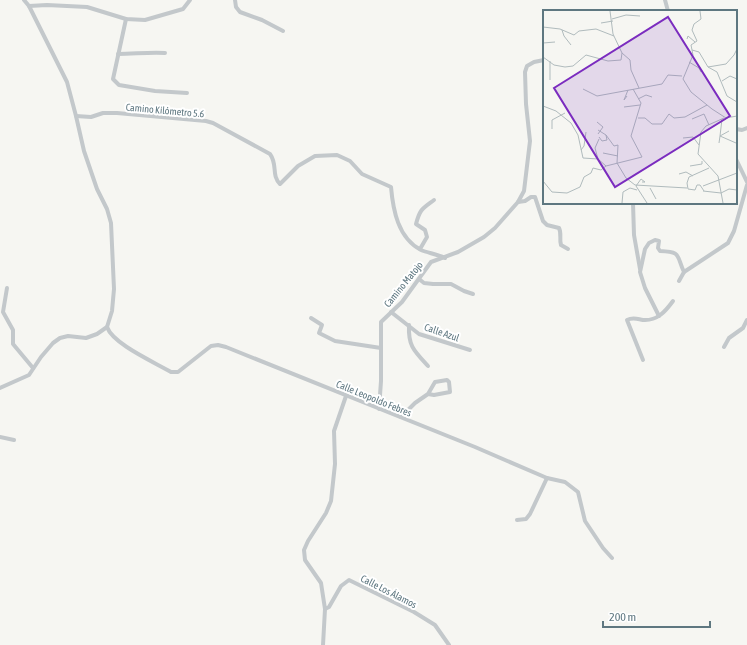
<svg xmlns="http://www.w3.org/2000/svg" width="747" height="645" font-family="'Asap Condensed',sans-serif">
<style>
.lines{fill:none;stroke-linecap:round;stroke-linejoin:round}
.minor{stroke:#c3c8cb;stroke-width:4}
.labels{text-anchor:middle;stroke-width:4;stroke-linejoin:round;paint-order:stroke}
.street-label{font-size:10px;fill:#5e7780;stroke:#fff}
.inset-road{fill:none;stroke:#b0bbbd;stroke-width:1}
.view{fill:#7b2cbf;fill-opacity:0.15;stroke:#7b2cbf;stroke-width:2}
.inset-edge{fill:none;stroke:#5e7780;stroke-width:2}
</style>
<rect width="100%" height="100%" fill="#f6f6f2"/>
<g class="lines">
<!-- minor -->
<g class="minor">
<polyline points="235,0 236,7 240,12 262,20 283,31"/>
<polyline points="665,0 668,11"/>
<polyline points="29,6 47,5 87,7 126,19 145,20 183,9 190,0"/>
<polyline points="126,19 113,79 119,85 155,91 187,93"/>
<path d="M118 54C134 54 149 52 165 53"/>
<path d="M76 116 91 117 103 113H117L206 121 213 123 270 154C278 165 271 175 280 184L298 166 315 156 337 155 350 161 362 174 391 187C393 210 398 238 421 250 428 253 437 254 445 258"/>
<polyline points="736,129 742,130 747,128"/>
<polyline points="736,159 747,182"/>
<path d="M518 202 525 201 531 197H535L543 221 547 225 559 228C562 234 559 239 561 245L568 249"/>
<polyline points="633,203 634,235 640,269"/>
<path d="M420 249 427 237 425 230 416 224C420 209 422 209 434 200"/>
<polyline points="684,272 728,243 734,231 747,185"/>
<polyline points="419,279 424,283 433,284 451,284 464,291 473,294"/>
<polyline points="7,288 3,312 13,330 13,344 33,368"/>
<polyline points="391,312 419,334 470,350"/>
<path d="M659 316 645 288 640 272 645 249 649 243 655 240 659 241 658 248 660 251C682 252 676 255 684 272L679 281"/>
<polyline points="311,318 322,325 319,333 335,341 381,348"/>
<path d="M409 325C408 346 414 351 428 366"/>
<path d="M107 327C113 344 154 362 171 372H178L211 346 218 345 226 347 475 447 547 478 565 482 578 492 585 521 603 548 612 558"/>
<polyline points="724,347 729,338 743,328 747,320"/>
<path d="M643 360 627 320C633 317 637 319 643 320 657 321 665 312 673 301"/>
<polyline points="0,388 29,375 41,357 53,343 60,338 68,336 86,338 97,334 107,327 112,311 114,289 111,223 107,209 97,189 84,151 76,116 67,82 29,6 24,0"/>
<polyline points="379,409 381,381 381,322 402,302 431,262 458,252 484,237 495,228 518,202 524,191 530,141 526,104 525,72 527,66 534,62 544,60"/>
<polyline points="401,417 415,403 428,394 435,382 447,380 449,382 450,392 434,395 428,394"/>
<polyline points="0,437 14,440"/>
<polyline points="517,520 526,519 530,514 547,478"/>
<polyline points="325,609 329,607 341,586 349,580 414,612 435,625 449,645"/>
<polyline points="323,645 325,609 321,583 305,560 304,550 308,541 326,513 331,501 335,464 334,431 346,396"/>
</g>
</g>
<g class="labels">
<!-- street labels -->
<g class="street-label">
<text transform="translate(165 110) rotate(5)" y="4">Camino Kilómetro 5.6</text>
<text transform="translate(403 284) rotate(-51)" y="4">Camino Matojo</text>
<text transform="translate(442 332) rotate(19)" y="4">Calle Azul</text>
<text transform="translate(374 398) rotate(22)" y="4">Calle Leopoldo Febres</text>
<text transform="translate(389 591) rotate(27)" y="4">Calle Los Álamos</text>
</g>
</g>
<!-- overview -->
<g transform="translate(543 10)">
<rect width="194" height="194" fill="#f6f6f2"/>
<path class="inset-road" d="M67 1 70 24 79 43 87 50 88 60 96 78M157 1 158 9 151 14 149 20 154 31 148 35 150 45 140 69 148 82 169 99 183 108 194 106M69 9 83 5 97 6M58 13 70 11M0 17 17 19 31 25 36 21 53 19 71 26M19 20 21 26 28 35M144 29 145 26 152 32M0 33 12 32M149 40 156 42 165 57 174 62 184 86 194 92M0 47 11 55 22 57 30 56 43 45 65 51 78 50 79 43M7 51V70M146 52 156 58 158 62M165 57 183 54 191 45 194 39M179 71 187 66 194 69M40 79 54 86 119 74 125 65 139 66M84 86 81 90 85 80M95 89 103 85 109 87M0 96 13 101 28 113 35 125 40 148 55 149 63 156M81 97 97 95M95 108H102L109 114H119L126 104 131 108 142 107 164 95M149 109 161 104 166 115M179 109 177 126 193 133M54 112 60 117 55 124M9 119V110L22 103M55 120 63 125 64 130 59 131 56 127M63 125 71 136 75 135 74 153 83 168 92 175 144 178M140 128 150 127 156 135M176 133 177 126 186 121M38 140 41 136 43 122M60 143 75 146M55 149 52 138 56 129M147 156 159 154V151M136 164 143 162 150 166M0 171 9 182 24 183 37 177 41 167 48 163 50 158 58 160 63 156 99 147 88 126 98 93 90 79M99 172H102L98 169 93 176 104 193M160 176 194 163M107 178 113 189M160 181 178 183 186 179 194 180M161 181 157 175H154L152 180 145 179 144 173 146 167 166 158M79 193 80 182 87 178 94 180M180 193 175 166 155 144 158 122 163 116 181 108"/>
<path class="view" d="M125 7 187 106 72 177 11 78Z"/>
<rect width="194" height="194" class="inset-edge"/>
</g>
<!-- scale -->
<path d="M603 621v6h107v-6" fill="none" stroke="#5e7780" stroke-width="2"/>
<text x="609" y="621" font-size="12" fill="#5e7780" stroke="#ffffff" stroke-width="3" paint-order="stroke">200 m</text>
</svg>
